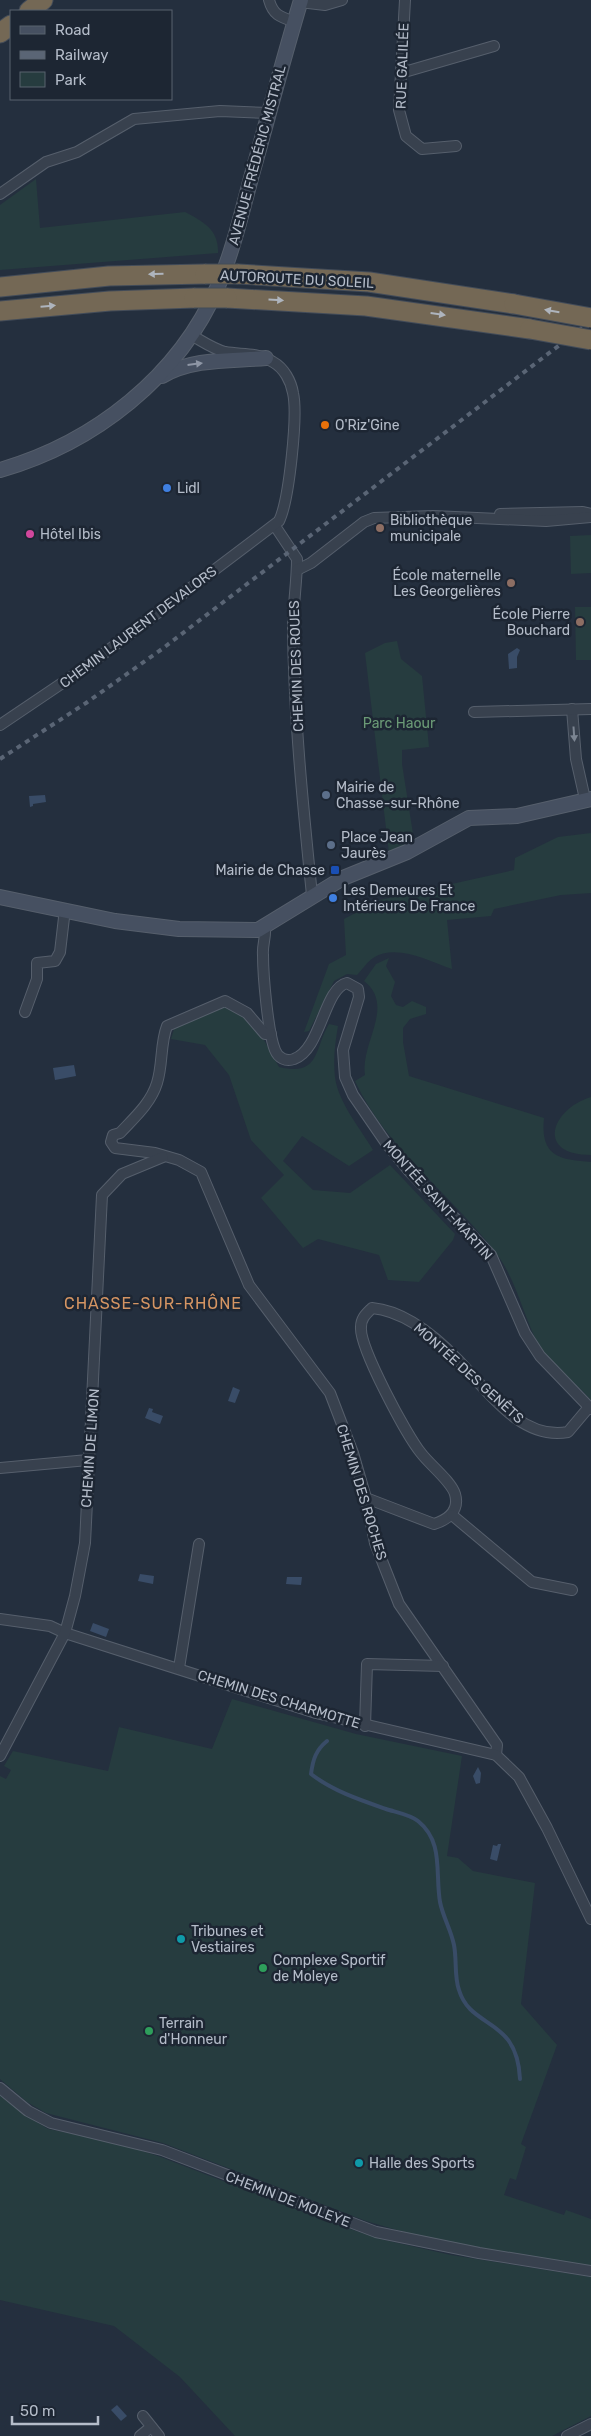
<svg xmlns="http://www.w3.org/2000/svg" width="591" height="2436" font-family="Rubik,sans-serif">
<style>
.green{fill:#263c3f}
.water{fill:#394c67}
.lines{fill:none;stroke-linecap:round;stroke-linejoin:round}
.stream{stroke:#394c67;stroke-width:4}
.street-casing{stroke:#565f6c;stroke-width:12}
.secondary-casing{stroke:#565f6c;stroke-width:16}
.highway-casing{stroke:#434c59;stroke-width:21}
.street{stroke:#38414e;stroke-width:10}
.secondary{stroke:#465061;stroke-width:14}
.highway{stroke:#746855;stroke-width:19}
.rail{stroke:#5a6575;stroke-width:4;stroke-dasharray:5 5;stroke-linecap:butt}
.highway-bridge-casing{stroke:#434c59;stroke-width:21;stroke-linecap:butt}
.highway-bridge{stroke:#746855;stroke-width:19}
.oneway{fill:#aeb4bd}
.oneway2{fill:#8e96a5}
.oneway3{fill:#7c8592}
.food-dot{fill:#e8710a;stroke:#1d2633;stroke-width:2}
.shop-dot{fill:#3f7fe0;stroke:#1d2633;stroke-width:2}
.education-dot{fill:#8d6e63;stroke:#1d2633;stroke-width:2}
.hotel-dot{fill:#d1479c;stroke:#1d2633;stroke-width:2}
.service-dot{fill:#5c6f8a;stroke:#1d2633;stroke-width:2}
.transit-dot{fill:#1a4fb4;stroke:#1d2633;stroke-width:2}
.culture-dot{fill:#0f9aa8;stroke:#1d2633;stroke-width:2}
.leisure-dot{fill:#2e9e5b;stroke:#1d2633;stroke-width:2}
.labels{text-anchor:middle;stroke-width:5;stroke-linejoin:round;paint-order:stroke}
.street-label{font-size:14px;fill:#b4bcc9;stroke:#1d2633}
.poi-label{font-size:14px;fill:#b4bcc9;stroke:#1d2633;text-anchor:start}
.park-label{font-size:14px;fill:#6b9a76;stroke:#1d2633}
.quarter-label{font-size:16px;letter-spacing:1px;fill:#d59563;stroke:#1d2633}
</style>
<rect width="100%" height="100%" fill="#242f3e"/>
<!-- green -->
<g class="green">
<path d="M36 179 40 228 185 212C204 222 219 230 218 253L0 270V205Z"/>
<polygon points="591,535 591,573 571,574 570,536"/>
<polygon points="575,607 591,607 591,660 576,660"/>
<polygon points="397,641 401,659 422,676 429,747 402,750 402,764 414,840 389,853 365,653 385,643"/>
<path d="M591 833V893L561 895 494 909 491 916 447 920 452 969C429 961 396 943 373 958 367 962 362 970 357 975L347 974 334 981 309 1031 304 1032 329 964 346 955 344 919 380 900 514 870 515 858 558 837Z"/>
<path d="M389 958 386 966 395 982 391 996 396 1005 403 1007 412 1001 426 1007V1014L410 1019 403 1028V1042L409 1076 544 1118C540 1156 559 1160 591 1162V1400C576 1382 552 1369 541 1349 523 1318 518 1282 496 1253 451 1194 387 1150 355 1081L365 1075C360 1043 396 1006 364 981L376 964Z"/>
<path d="M226 1005 246 1017 259 1031 279 1067C320 1077 314 1049 329 1024L338 1026C335 1043 333 1060 335 1077 338 1102 360 1128 373 1150L349 1166 302 1136 283 1161 313 1190 350 1193 390 1165 455 1234 453 1240 419 1282 388 1280 379 1255 318 1239 303 1248 261 1198 284 1175 251 1140 229 1075 205 1045 171 1039 174 1029 215 1007Z"/>
<path d="M591 1097V1155C535 1155 551 1109 591 1097Z"/>
<polygon points="232,1699 356,1734 462,1756 447,1856 458,1858 473,1871 535,1883 521,2004 557,2045 521,2144 526,2147 516,2180 510,2178 504,2195 564,2215 566,2210 591,2219 591,2270 482,2251 483,2248 414,2235 366,2221 163,2143 46,2113 27,2102 0,2079 0,1776 6,1779 11,1770 4,1766 13,1751 108,1771 119,1727 212,1749"/>
<polygon points="0,2094 35,2121 48,2129 114,2142 158,2156 327,2221 380,2239 451,2255 591,2277 591,2416 552,2436 235,2436 180,2377 114,2326 0,2300"/>
</g>
<!-- water -->
<g class="water">
<polygon points="517,648 520,650 517,657 517,668 509,669 508,654"/>
<polygon points="45,795 46,802 33,804 33,806 30,807 29,796"/>
<polygon points="74,1065 76,1076 55,1080 53,1068"/>
<polygon points="233,1387 240,1390 235,1403 228,1401"/>
<polygon points="149,1408 153,1409 152,1412 163,1416 160,1424 145,1418"/>
<polygon points="140,1574 154,1576 153,1584 138,1581"/>
<polygon points="287,1577 302,1577 301,1585 286,1584"/>
<polygon points="93,1623 109,1629 106,1637 90,1631"/>
<polygon points="478,1767 481,1773 480,1783 476,1784 473,1776"/>
<polygon points="498,1844 501,1844 497,1861 490,1859 493,1845 497,1846"/>
<polygon points="117,2405 127,2416 121,2421 111,2410"/>
</g>
<g class="lines">
<!-- stream -->
<path class="stream" d="M327 1741C316 1750 313 1759 311 1774 333 1791 360 1800 386 1809 395 1812 411 1815 418 1821 444 1842 435 1873 440 1902 443 1917 451 1930 454 1945 457 1960 454 1976 459 1990 471 2030 517 2016 520 2079"/>
<!-- street casing -->
<g class="street-casing">
<g id="street">
<path d="M269 0C273 15 280 17 295 22"/>
<polyline points="405,0 399,110 406,136 422,149 456,146"/>
<polyline points="300,2 325,5 342,0"/>
<polyline points="401,73 494,46"/>
<polyline points="0,194 46,162 77,152 134,119 220,111 269,113"/>
<polyline points="500,514 583,512 591,514"/>
<path d="M275 526 297 559C297 582 293 605 293 628 294 717 303 807 312 895"/>
<polyline points="297,570 311,563 364,522 374,518 433,516 546,521 591,517"/>
<polyline points="572,709 576,759 585,799"/>
<polyline points="474,712 591,709"/>
<path d="M0 725 86 667 279 521C289 501 298 415 293 393 291 381 284 368 273 362 258 352 242 355 225 352 213 349 202 341 191 335"/>
<path d="M265 928C266 937 262 946 263 955 263 976 268 1033 275 1050 278 1058 286 1062 294 1059 321 1050 324 988 347 983L358 989 359 997 343 1050 345 1077 353 1095 386 1143 408 1170 491 1255 525 1333 540 1356 591 1409"/>
<polyline points="25,1012 37,979 37,963 55,961 60,952 65,909"/>
<path d="M271 1034H265L247 1013 225 1001 167 1026C160 1044 163 1064 157 1083 151 1103 134 1118 120 1133L113 1135 111 1142 115 1148 155 1153 179 1160 201 1172 249 1285 330 1393 353 1453 366 1498 375 1543 399 1604 497 1745 496 1755"/>
<polyline points="0,1468 88,1460"/>
<path d="M366 1498 434 1524C447 1520 460 1511 455 1494 451 1481 430 1465 421 1453 407 1436 359 1347 361 1327 361 1318 366 1314 372 1308 405 1311 436 1337 458 1360 487 1390 521 1441 568 1432L589 1407"/>
<polyline points="452,1515 532,1582 572,1590"/>
<polyline points="0,1619 50,1626 65,1633 316,1713 496,1755 519,1777 547,1828 591,1919"/>
<polyline points="179,1668 199,1544"/>
<polyline points="365,1726 367,1664 443,1666"/>
<polyline points="0,1756 65,1633 75,1596 85,1543 102,1195 122,1174 163,1157"/>
<polyline points="0,2088 28,2111 51,2123 162,2150 376,2232 479,2253 591,2271"/>
<polyline points="143,2416 159,2436"/>
<polyline points="140,2436 151,2427"/>
<polyline points="567,2436 591,2424"/>
</g>
</g>
<!-- secondary casing -->
<g class="secondary-casing">
<g id="secondary">
<path d="M162 376C193 358 231 361 266 358"/>
<path d="M0 470C94 443 179 377 218 286 235 246 244 202 256 160 271 106 285 53 301 0"/>
<polyline points="0,897 115,921 179,929 258,930 343,878 407,852 469,818 517,816 591,799"/>
</g>
</g>
<!-- highway casing -->
<g class="highway-casing">
<g id="highway">
<polyline points="29,11 43,0"/>
<polyline points="0,33 11,25"/>
<polyline points="238,274 369,282 514,304"/>
<polyline points="0,287 109,276 205,274"/>
<polyline points="227,298 366,306 530,329"/>
<polyline points="0,311 110,301 194,298"/>
</g>
</g>
<!-- street -->
<use href="#street" class="street"/>
<!-- secondary -->
<use href="#secondary" class="secondary"/>
<!-- highway -->
<use href="#highway" class="highway"/>
<!-- rail -->
<polyline class="rail" points="0,759 86,703 162,649 591,321"/>
<!-- highway-bridge casing -->
<g class="highway-bridge-casing">
<g id="highway-bridge">
<polyline points="205,274 238,274"/>
<polyline points="194,298 227,298"/>
<polyline points="514,304 591,318"/>
<polyline points="530,329 591,340"/>
</g>
</g>
<!-- highway-bridge -->
<use href="#highway-bridge" class="highway-bridge"/>
</g>
<!-- one-way arrows -->
<defs><path id="oneway-solid" d="M-6-.8H1V-3.2L6.5 0L1 3.2V.8H-6Z" transform="scale(1.25)"/></defs>
<g class="oneway">
<use href="#oneway-solid" transform="translate(156 274) rotate(179)"/>
<use href="#oneway-solid" transform="translate(276 300) rotate(3)"/>
<use href="#oneway-solid" transform="translate(48 306) rotate(-5)"/>
<use href="#oneway-solid" transform="translate(552 311) rotate(-170)"/>
<use href="#oneway-solid" transform="translate(438 314) rotate(8)"/>
</g>
<use class="oneway2" href="#oneway-solid" transform="translate(195 364) rotate(-7)"/>
<use class="oneway3" href="#oneway-solid" transform="translate(574 734) rotate(86)"/>
<!-- markers -->
<circle class="food-dot" cx="325" cy="425" r="5"/>
<g class="shop-dot">
<circle cx="167" cy="488" r="5"/>
<circle cx="333" cy="898" r="5"/>
</g>
<g class="education-dot">
<circle cx="380" cy="528" r="5"/>
<circle cx="511" cy="583" r="5"/>
<circle cx="580" cy="622" r="5"/>
</g>
<circle class="hotel-dot" cx="30" cy="534" r="5"/>
<g class="service-dot">
<circle cx="326" cy="795" r="5"/>
<circle cx="331" cy="845" r="5"/>
</g>
<rect class="transit-dot" x="330" y="865" width="10" height="10" rx="2.5"/>
<g class="culture-dot">
<circle cx="181" cy="1939" r="5"/>
<circle cx="359" cy="2163" r="5"/>
</g>
<g class="leisure-dot">
<circle cx="263" cy="1968" r="5"/>
<circle cx="149" cy="2031" r="5"/>
</g>
<g class="labels">
<!-- street labels -->
<g class="street-label">
<text transform="translate(402 66) rotate(-88)" y="5">RUE GALILÉE</text>
<text transform="translate(257 155) rotate(-75)" y="5">AVENUE FRÉDÉRIC MISTRAL</text>
<text transform="translate(297 279) rotate(3)" y="5">AUTOROUTE DU SOLEIL</text>
<text transform="translate(138 627) rotate(-37)" y="5">CHEMIN LAURENT DEVALORS</text>
<text transform="translate(296 666) rotate(-92)" y="5">CHEMIN DES ROUES</text>
<text transform="translate(438 1200) rotate(48)" y="5">MONTÉE SAINT-MARTIN</text>
<text transform="translate(469 1373) rotate(42)" y="5">MONTÉE DES GENÊTS</text>
<text transform="translate(90 1448) rotate(-86)" y="5">CHEMIN DE LIMON</text>
<text transform="translate(362 1492) rotate(73)" y="5">CHEMIN DES ROCHES</text>
<text transform="translate(279 1699) rotate(17)" y="5">CHEMIN DES CHARMOTTE</text>
<text transform="translate(288 2199) rotate(21)" y="5">CHEMIN DE MOLEYE</text>
</g>
<!-- poi labels -->
<g class="poi-label">
<text x="335" y="430">O'Riz'Gine</text>
<text x="177" y="493">Lidl</text>
<text x="390" y="525">Bibliothèque<tspan x="390" dy="16">municipale</tspan></text>
<text x="40" y="539">Hôtel Ibis</text>
<text x="501" y="580" text-anchor="end">École maternelle<tspan x="501" dy="16">Les Georgelières</tspan></text>
<text x="570" y="619" text-anchor="end">École Pierre<tspan x="570" dy="16">Bouchard</tspan></text>
<text x="336" y="792">Mairie de<tspan x="336" dy="16">Chasse-sur-Rhône</tspan></text>
<text x="341" y="842">Place Jean<tspan x="341" dy="16">Jaurès</tspan></text>
<text x="325" y="875" text-anchor="end">Mairie de Chasse</text>
<text x="343" y="895">Les Demeures Et<tspan x="343" dy="16">Intérieurs De France</tspan></text>
<text x="191" y="1936">Tribunes et<tspan x="191" dy="16">Vestiaires</tspan></text>
<text x="273" y="1965">Complexe Sportif<tspan x="273" dy="16">de Moleye</tspan></text>
<text x="159" y="2028">Terrain<tspan x="159" dy="16">d'Honneur</tspan></text>
<text x="369" y="2168">Halle des Sports</text>
</g>
<!-- park labels -->
<g class="park-label">
<text x="399" y="728">Parc Haour</text>
</g>
<!-- quarter labels -->
<g class="quarter-label">
<text x="153" y="1309">CHASSE-SUR-RHÔNE</text>
</g>
</g>
<!-- legend -->
<rect x="10" y="10" width="162" height="90" fill="#1d2633" stroke="#59626f"/>
<rect x="20" y="26" width="25" height="8" fill="#465061" stroke="#59626f"/>
<text x="55" y="35" font-size="15" fill="#b4bcc9">Road</text>
<rect x="20" y="51" width="25" height="8" fill="#5a6575" stroke="#59626f"/>
<text x="55" y="60" font-size="15" fill="#b4bcc9">Railway</text>
<rect x="20" y="72" width="25" height="15" fill="#263c3f" stroke="#59626f"/>
<text x="55" y="85" font-size="15" fill="#b4bcc9">Park</text>
<!-- scale -->
<path d="M12 2416v8h86v-8" fill="none" stroke="#b4bcc9" stroke-width="2.5"/>
<text x="20" y="2416" font-size="15" fill="#b4bcc9" stroke="#1d2633" stroke-width="4" paint-order="stroke">50 m</text>
</svg>
